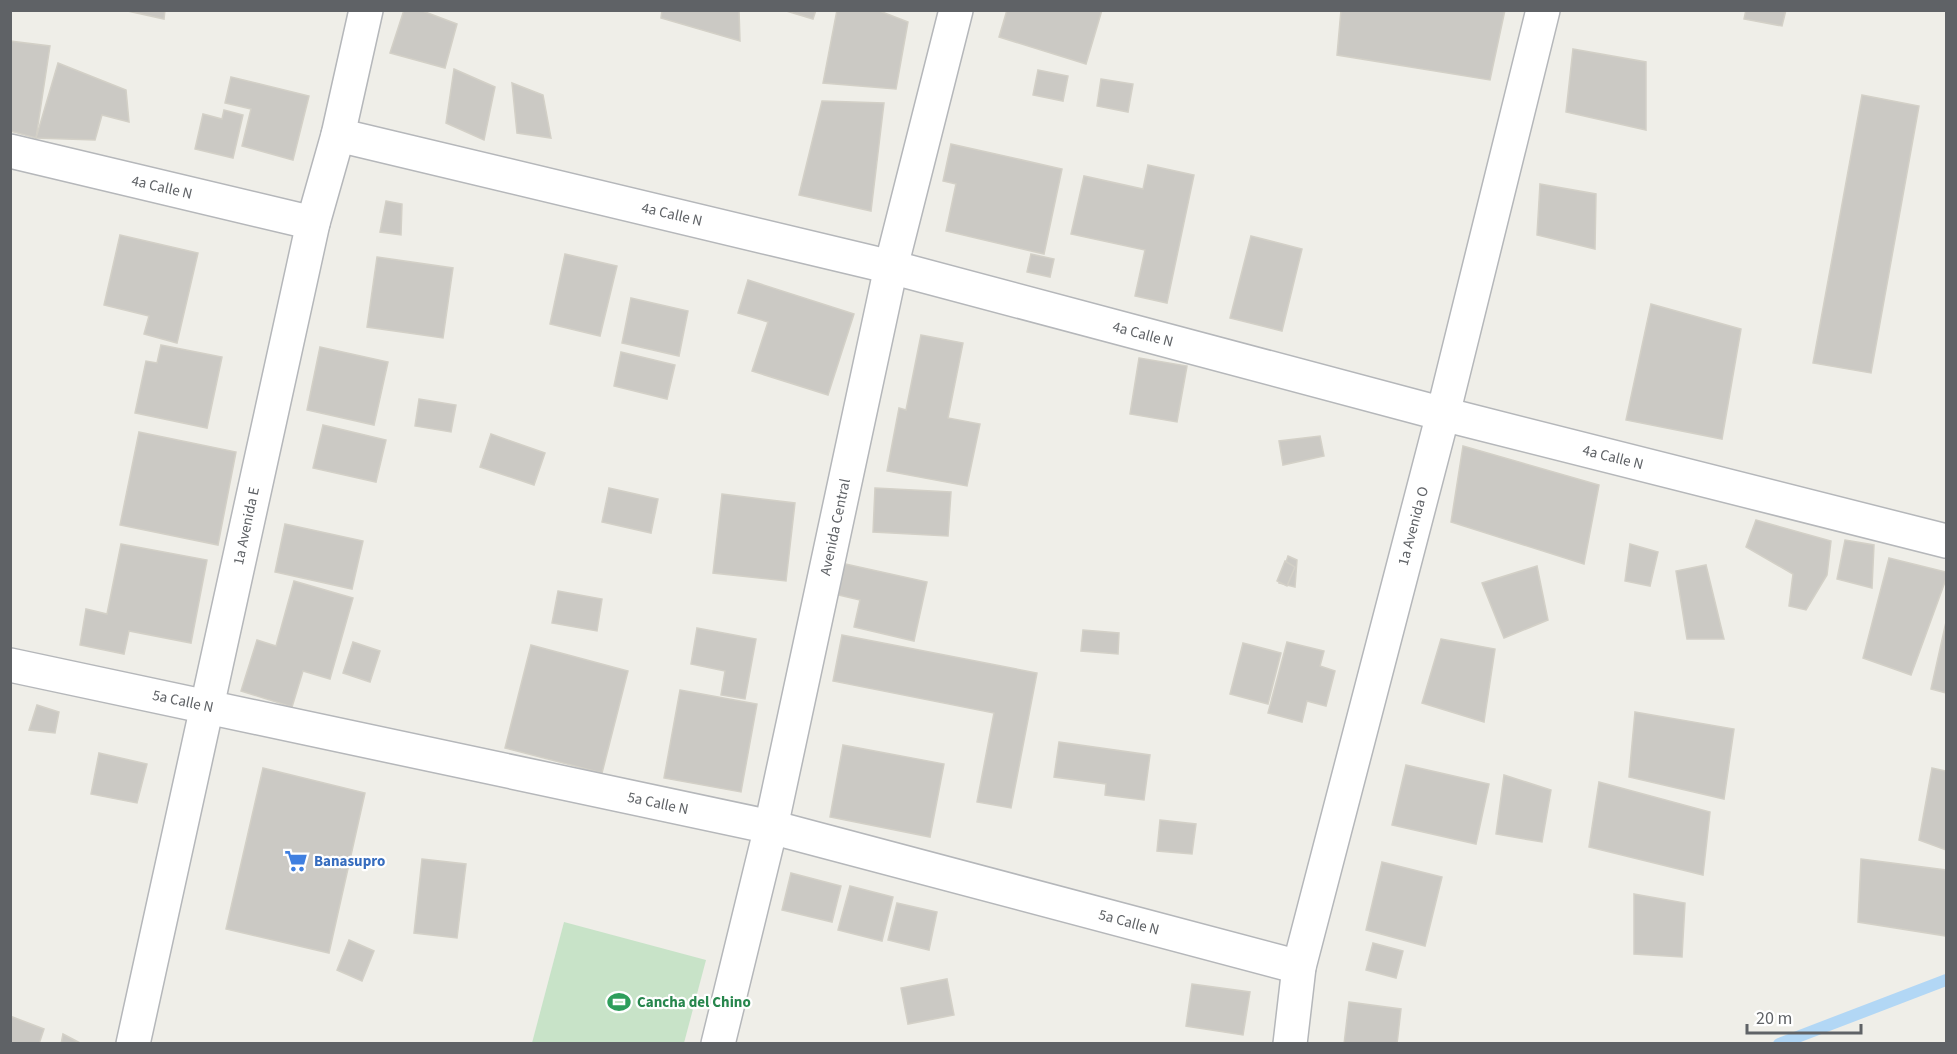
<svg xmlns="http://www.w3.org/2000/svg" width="1957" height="1054" font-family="'Source Sans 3',sans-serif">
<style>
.green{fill:#c8e3c8}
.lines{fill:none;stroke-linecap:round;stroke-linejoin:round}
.stream{stroke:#b2d7f5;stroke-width:12}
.building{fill:#cbc9c4;stroke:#d3d0c7;stroke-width:1.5}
.minor-casing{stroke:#b5b7ba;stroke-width:36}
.minor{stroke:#fff;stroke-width:33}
.labels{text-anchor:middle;stroke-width:4.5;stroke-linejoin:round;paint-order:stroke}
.street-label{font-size:15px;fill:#5f6266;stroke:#fff}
.shop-label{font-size:15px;font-weight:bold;fill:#366cbe;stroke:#fff;text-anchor:start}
.leisure-label{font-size:15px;font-weight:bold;fill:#27864d;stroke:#fff;text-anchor:start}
</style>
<rect width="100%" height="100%" fill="#efeee8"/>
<!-- green -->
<polygon class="green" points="564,922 706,960 684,1043 532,1043"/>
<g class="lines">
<!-- stream -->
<polyline class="stream" points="1779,1044 1946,980"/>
</g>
<!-- building -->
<g class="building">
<polygon points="123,10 165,10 164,19"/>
<polygon points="404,10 420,10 457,24 445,68 390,53"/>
<polygon points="662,10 739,10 740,41 661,18"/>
<polygon points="783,10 816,10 813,19"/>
<polygon points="837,10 877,10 908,22 896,89 823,83"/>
<polygon points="1007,10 1102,10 1086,64 999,37"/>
<polygon points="1341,10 1505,10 1490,80 1337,55"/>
<polygon points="1746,10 1786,10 1782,26 1744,19"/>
<polygon points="10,41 50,46 36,138 10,131"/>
<polygon points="1573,49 1646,62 1646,130 1566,112"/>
<polygon points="58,63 126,90 129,122 102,115 95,140 36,138"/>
<polygon points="454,69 495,87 484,140 446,123"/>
<polygon points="1038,70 1068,76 1063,101 1033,95"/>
<polygon points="231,77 309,96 293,160 242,146 251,109 225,103"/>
<polygon points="1101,79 1133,84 1128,112 1097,106"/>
<polygon points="512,83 543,95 551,138 517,133"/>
<polygon points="1862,95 1919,106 1871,373 1813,363"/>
<polygon points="822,101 884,103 871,211 799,195"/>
<polygon points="224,110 243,115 233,158 195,149 203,114 222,119"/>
<polygon points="951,144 1062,169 1044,254 946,231 956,184 943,181"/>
<polygon points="1148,165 1194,175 1167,303 1135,296 1145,250 1071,234 1084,176 1143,189"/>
<polygon points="1540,184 1596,194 1595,249 1537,235"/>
<polygon points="386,201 402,204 401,235 380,232"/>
<polygon points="120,235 198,253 177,343 144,334 149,316 104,305"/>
<polygon points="1251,236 1302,249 1282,331 1230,318"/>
<polygon points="565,254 617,266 600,336 550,324"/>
<polygon points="1031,254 1054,259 1050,277 1027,272"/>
<polygon points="377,257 453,268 443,338 367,327"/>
<polygon points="748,280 854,314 828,395 752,371 768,322 738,313"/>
<polygon points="631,298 688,311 679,356 622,343"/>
<polygon points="1651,304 1741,329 1722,439 1626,420"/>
<polygon points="921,335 963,343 948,418 980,424 967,486 887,471 899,408 906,410"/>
<polygon points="161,345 222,357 207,428 135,413 146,361 157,363"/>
<polygon points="320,347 388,362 374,425 307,410"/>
<polygon points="621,352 675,365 667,399 614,386"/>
<polygon points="1139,358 1187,366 1177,422 1130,414"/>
<polygon points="419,399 456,405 451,432 415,426"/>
<polygon points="323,425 386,440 376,482 313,468"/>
<polygon points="139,432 236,452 218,545 120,525"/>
<polygon points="491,434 545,453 534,485 480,467"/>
<polygon points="1320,436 1324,456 1283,465 1279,441"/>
<polygon points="1463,446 1599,485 1584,564 1451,522"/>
<polygon points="609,488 658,499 651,533 602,522"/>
<polygon points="875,488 951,492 948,536 873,532"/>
<polygon points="722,494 795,503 786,581 713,573"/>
<polygon points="1756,520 1831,541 1827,575 1806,610 1789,606 1793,574 1746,547"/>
<polygon points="285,524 363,541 352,589 275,572"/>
<polygon points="1845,540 1874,545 1872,588 1837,579"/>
<polygon points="121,544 207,560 191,643 129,631 124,654 80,645 86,609 107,614"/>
<polygon points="1630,544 1658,552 1650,586 1625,581"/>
<polygon points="1288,556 1297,560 1295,587 1279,583"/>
<polygon points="1889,558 1946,572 1946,579 1911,675 1863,658"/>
<polygon points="1285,561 1295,567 1287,586 1277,581"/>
<polygon points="841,563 927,582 914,641 854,627 860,600 834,594"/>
<polygon points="1706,565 1724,639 1687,639 1676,571"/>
<polygon points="1537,566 1548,620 1504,638 1482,583"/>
<polygon points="294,581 353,598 330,679 303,671 292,707 241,691 257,640 276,646"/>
<polygon points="558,591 602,599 597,631 552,623"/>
<polygon points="1946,622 1946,693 1931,689"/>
<polygon points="697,628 756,639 745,699 721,695 725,671 691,664"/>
<polygon points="1083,630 1119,633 1118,654 1081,651"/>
<polygon points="842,635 1037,673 1011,808 977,802 994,713 833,681"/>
<polygon points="1441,639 1495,649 1484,722 1422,703"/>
<polygon points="353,642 380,651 370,682 343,673"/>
<polygon points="1287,642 1324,651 1320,666 1335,671 1326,706 1307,701 1302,722 1268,713"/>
<polygon points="1243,643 1281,653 1268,704 1230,694"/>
<polygon points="531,645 628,671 602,773 505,748"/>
<polygon points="680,690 757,704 741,792 664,778"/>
<polygon points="37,705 59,712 55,733 29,730"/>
<polygon points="1635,712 1734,729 1724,799 1629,777"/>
<polygon points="1059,742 1150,755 1144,800 1105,795 1106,784 1054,777"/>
<polygon points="843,745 944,764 930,837 830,817"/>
<polygon points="99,753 147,764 137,803 91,794"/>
<polygon points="1406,765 1489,784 1476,844 1392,825"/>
<polygon points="263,768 365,793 329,953 226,929"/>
<polygon points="1932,768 1946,771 1946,850 1919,840"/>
<polygon points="1504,775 1551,790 1542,842 1496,834"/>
<polygon points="1599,782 1710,812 1703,875 1589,847"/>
<polygon points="1160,820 1196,824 1192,854 1157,851"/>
<polygon points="422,859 466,864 457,938 414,933"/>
<polygon points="1861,859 1946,870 1946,936 1858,922"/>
<polygon points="1382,862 1442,877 1425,946 1366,930"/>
<polygon points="791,873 841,886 832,922 782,910"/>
<polygon points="850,886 893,897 882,941 838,930"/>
<polygon points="1634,894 1685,903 1682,957 1634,954"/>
<polygon points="897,903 937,912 929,950 888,940"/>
<polygon points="349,940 374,951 362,981 337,970"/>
<polygon points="1373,943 1403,951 1396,978 1366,970"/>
<polygon points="947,979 954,1015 908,1024 901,988"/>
<polygon points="1192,984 1250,992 1243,1035 1186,1026"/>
<polygon points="1349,1002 1401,1009 1397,1044 1344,1044"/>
<polygon points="10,1016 44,1029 39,1044 10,1044"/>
<polygon points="63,1034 82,1044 61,1044"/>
</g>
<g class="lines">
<!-- minor casing -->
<g class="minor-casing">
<g id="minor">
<polyline points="338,135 891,267 1443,414 1946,541"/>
<polyline points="10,151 313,223"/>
<polyline points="10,665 771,827 1299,967"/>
<polyline points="133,1044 313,223 338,135 366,10"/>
<polyline points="718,1044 771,827 891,267 956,10"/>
<polyline points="1290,1044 1299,967 1443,414 1543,10"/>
</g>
</g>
<!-- minor -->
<use href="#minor" class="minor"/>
</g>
<!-- icons -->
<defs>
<g id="supermarket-bare" transform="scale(1.8)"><path d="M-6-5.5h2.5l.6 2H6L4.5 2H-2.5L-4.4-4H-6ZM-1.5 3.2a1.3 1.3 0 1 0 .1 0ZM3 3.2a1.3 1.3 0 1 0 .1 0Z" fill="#3f7fe0" stroke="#fff" stroke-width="2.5" paint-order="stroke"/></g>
<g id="stadium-bare" transform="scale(1.8)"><path d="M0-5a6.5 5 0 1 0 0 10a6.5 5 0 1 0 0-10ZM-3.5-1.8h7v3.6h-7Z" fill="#2e9e5b" stroke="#fff" stroke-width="2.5" paint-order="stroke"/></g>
</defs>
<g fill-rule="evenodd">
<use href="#supermarket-bare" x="296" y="861"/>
<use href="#stadium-bare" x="619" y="1002"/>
</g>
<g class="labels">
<!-- street labels -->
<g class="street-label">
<text transform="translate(162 187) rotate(13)" y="5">4a Calle N</text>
<text transform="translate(672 214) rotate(13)" y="5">4a Calle N</text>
<text transform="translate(1143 334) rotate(15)" y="5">4a Calle N</text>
<text transform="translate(1613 457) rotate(14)" y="5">4a Calle N</text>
<text transform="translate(246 526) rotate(-78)" y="5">1a Avenida E</text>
<text transform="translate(1413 526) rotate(-75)" y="5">1a Avenida O</text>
<text transform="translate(835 527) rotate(-78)" y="5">Avenida Central</text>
<text transform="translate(183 701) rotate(12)" y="5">5a Calle N</text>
<text transform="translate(658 803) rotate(12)" y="5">5a Calle N</text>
<text transform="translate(1129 922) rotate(15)" y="5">5a Calle N</text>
</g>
<!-- shop labels -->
<g class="shop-label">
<text x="314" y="866">Banasupro</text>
</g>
<!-- leisure labels -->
<g class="leisure-label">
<text x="637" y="1007">Cancha del Chino</text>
</g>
</g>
<!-- border -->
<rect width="1957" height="1054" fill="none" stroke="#5f6266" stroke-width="24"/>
<!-- scale -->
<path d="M1747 1024v9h114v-9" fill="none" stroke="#5f6266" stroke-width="3"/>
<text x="1756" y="1024" font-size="18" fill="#5f6266" stroke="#ffffff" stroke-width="4.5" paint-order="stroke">20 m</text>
</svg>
